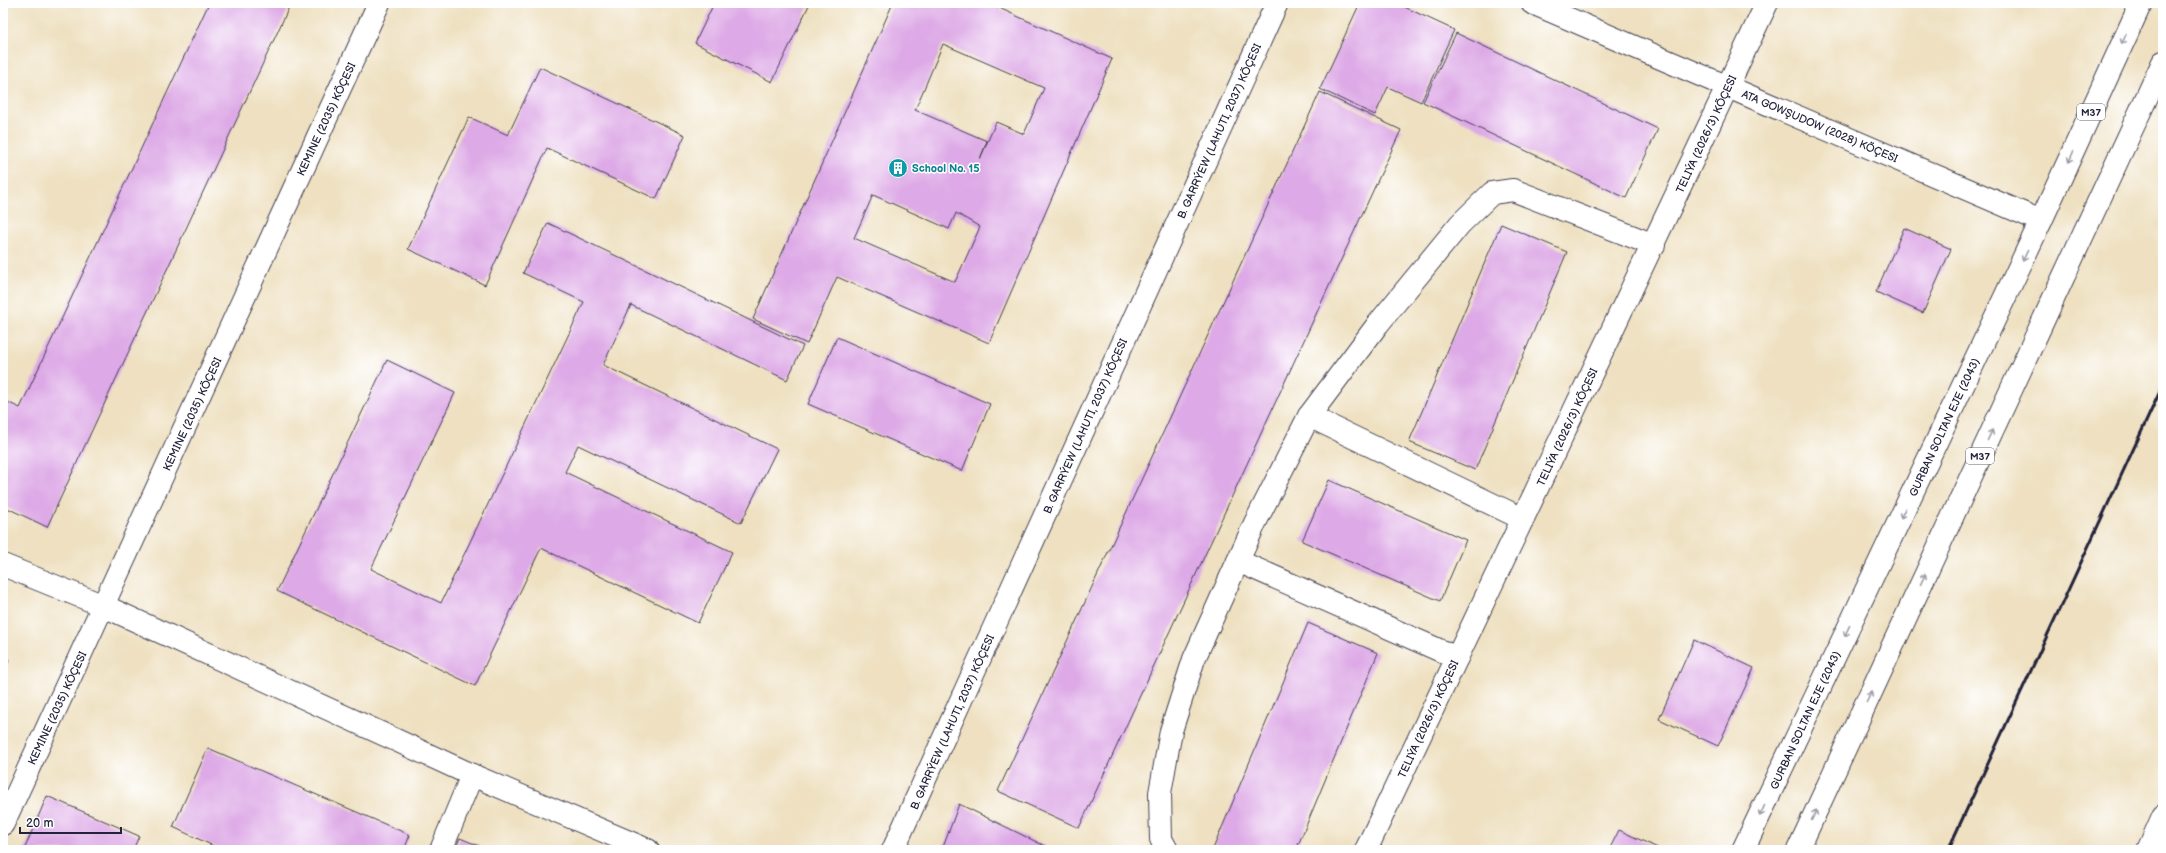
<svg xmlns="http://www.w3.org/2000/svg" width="2166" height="853" font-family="'Balsamiq Sans',sans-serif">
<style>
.building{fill:#dda9e6;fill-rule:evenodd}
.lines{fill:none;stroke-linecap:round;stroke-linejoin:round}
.minor-casing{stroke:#413e4f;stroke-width:24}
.highway-casing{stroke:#413e4f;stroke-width:24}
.minor{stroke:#fff;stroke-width:22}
.highway{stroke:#fff;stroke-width:22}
.rail{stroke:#22223b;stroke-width:3}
.oneway{stroke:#9c9ca7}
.labels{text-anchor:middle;stroke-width:3;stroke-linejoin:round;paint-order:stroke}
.shield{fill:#fff;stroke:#646476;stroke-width:1}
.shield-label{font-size:10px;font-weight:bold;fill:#22223b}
.street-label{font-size:11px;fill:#22223b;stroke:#fff}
.culture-label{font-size:11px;font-weight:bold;fill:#0d838f;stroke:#fff;text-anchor:start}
</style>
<rect width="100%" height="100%" fill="#fff"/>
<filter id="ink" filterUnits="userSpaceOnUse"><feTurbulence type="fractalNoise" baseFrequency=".025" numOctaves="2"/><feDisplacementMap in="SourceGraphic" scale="8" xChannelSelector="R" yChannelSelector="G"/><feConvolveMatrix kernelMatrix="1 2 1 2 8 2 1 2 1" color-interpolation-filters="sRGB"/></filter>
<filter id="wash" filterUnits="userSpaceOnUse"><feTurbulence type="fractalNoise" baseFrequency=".012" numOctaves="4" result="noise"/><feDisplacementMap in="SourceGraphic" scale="16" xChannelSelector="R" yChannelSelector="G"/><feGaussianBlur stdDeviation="0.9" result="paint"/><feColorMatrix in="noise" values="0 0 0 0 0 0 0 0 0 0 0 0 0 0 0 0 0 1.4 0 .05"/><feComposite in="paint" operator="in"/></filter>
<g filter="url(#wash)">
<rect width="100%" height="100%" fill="#eee0c0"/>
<g id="blocks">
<!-- building -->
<g class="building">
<polygon points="209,3 291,3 47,527 3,506 3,400 20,408"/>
<polygon points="714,3 810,3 772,82 695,43"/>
<path d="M893 3H988L1112 59 989 343 837 277 807 344 753 319ZM943 44 1044 88 1024 134 996 122 980 159 987 141 915 110ZM873 195 949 229 956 213 980 227 955 282 854 238Z"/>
<polygon points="1360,3 1396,3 1454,30 1421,102 1388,87 1375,115 1320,89"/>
<polygon points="1456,33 1658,129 1626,198 1423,102"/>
<polygon points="540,67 685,135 656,199 547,148 485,285 408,249 469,117 508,135"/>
<polygon points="1320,92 1401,130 1079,828 998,791"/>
<polygon points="548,223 803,346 787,380 631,305 603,365 777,449 741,523 578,445 565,472 732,552 698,623 541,548 475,686 277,591 387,360 455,393 371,569 441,603 584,302 523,273"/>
<polygon points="1501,224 1567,252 1475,470 1409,442"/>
<polygon points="1904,228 1951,249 1923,313 1876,292"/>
<polygon points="837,337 990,404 962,471 808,404"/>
<polygon points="1329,480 1466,540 1440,601 1302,541"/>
<polygon points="1308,623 1378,653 1296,850 1215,850 1213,849"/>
<polygon points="1694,640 1754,668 1718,746 1659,719"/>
<polygon points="3,657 9,660 3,674"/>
<polygon points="208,748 410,835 404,850 222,850 173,827"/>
<polygon points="47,796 139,836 133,850 24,850"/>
<polygon points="959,804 1047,847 1046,850 942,850"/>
<polygon points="1619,830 1662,850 1609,850"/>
<polygon points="460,838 489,850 455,850"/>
</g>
</g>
</g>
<g filter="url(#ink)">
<use href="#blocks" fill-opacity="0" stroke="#413e4f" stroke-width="1"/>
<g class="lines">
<!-- minor casing -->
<g class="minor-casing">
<g id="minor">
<polyline points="1532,3 2041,221"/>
<polyline points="1309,416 1523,519"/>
<polyline points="1238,561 1457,658"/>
<polyline points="3,565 104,606 472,775 648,850"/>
<polyline points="3,824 379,3"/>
<polyline points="441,850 472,775"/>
<polyline points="893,850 1277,3"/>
<polyline points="1167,850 1161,839 1160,793 1171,731 1194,659 1255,523 1309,416 1378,324 1460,224 1492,193 1513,190 1654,245"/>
<polyline points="1366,850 1767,3"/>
<polyline points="2148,850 2163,816"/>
</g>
</g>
<!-- highway casing -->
<g class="highway-casing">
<g id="highway">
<polyline points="1743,850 2041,221 2141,3"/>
<polyline points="1798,850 2163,62"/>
</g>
</g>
<!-- minor -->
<use href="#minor" class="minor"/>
<!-- highway -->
<use href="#highway" class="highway"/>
<!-- rail -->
<polyline class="rail" points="1948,850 2163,385"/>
</g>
<!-- one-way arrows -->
<defs><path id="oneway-shaft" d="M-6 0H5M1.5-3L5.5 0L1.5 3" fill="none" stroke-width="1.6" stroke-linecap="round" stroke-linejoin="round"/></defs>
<g class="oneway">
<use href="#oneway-shaft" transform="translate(2124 39) rotate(114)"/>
<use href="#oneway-shaft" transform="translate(2071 157) rotate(114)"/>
<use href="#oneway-shaft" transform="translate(2025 256) rotate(115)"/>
<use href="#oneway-shaft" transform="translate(1990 435) rotate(-65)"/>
<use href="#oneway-shaft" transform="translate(1903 513) rotate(115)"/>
<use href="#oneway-shaft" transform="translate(1923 579) rotate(-65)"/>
<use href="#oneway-shaft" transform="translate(1847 631) rotate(115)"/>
<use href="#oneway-shaft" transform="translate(1869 697) rotate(-65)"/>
<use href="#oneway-shaft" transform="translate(1762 811) rotate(115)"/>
<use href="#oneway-shaft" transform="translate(1814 815) rotate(-65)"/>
</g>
</g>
<!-- icons -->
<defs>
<g id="building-disc" transform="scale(1)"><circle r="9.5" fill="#0f9aa8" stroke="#fff"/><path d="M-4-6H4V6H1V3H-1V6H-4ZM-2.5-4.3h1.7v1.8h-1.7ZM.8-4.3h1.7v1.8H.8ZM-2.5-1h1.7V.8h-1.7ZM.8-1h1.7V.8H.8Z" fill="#fff"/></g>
</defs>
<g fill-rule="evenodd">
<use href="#building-disc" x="898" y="168"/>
</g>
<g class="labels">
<!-- shield labels -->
<g class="shield">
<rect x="2077" y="104" width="28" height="16" rx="3"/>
<rect x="1966" y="448" width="28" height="16" rx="3"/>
</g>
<g class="shield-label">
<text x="2091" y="116">M37</text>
<text x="1980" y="460">M37</text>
</g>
<!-- street labels -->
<g class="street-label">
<text transform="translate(326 119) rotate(-65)" y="4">KEMINE (2035) KÖÇESI</text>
<text transform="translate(1820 126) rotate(23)" y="4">ATA GOWŞUDOW (2028) KÖÇESI</text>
<text transform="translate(1219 131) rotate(-66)" y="4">B. GARRÝEW (LAHUTI, 2037) KÖÇESI</text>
<text transform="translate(1706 134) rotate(-65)" y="4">TELIÝA (2026/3) KÖÇESI</text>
<text transform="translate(192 414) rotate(-65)" y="4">KEMINE (2035) KÖÇESI</text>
<text transform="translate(1085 426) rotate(-66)" y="4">B. GARRÝEW (LAHUTI, 2037) KÖÇESI</text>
<text transform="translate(1567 427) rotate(-65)" y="4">TELIÝA (2026/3) KÖÇESI</text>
<text transform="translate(1944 427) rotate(-65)" y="4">GURBAN SOLTAN EJE (2043)</text>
<text transform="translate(57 708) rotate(-65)" y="4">KEMINE (2035) KÖÇESI</text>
<text transform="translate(1428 719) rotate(-65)" y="4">TELIÝA (2026/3) KÖÇESI</text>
<text transform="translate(1805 720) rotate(-65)" y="4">GURBAN SOLTAN EJE (2043)</text>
<text transform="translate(952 722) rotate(-66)" y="4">B. GARRÝEW (LAHUTI, 2037) KÖÇESI</text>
</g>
<!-- culture labels -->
<g class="culture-label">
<text x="912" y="172">School No. 15</text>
</g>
</g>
<!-- margin -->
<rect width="2166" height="853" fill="none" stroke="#fff" stroke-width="16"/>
<!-- scale -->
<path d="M20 827v6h101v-6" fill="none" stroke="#22223b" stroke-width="2"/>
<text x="26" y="827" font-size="12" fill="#22223b" stroke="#ffffff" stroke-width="3" paint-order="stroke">20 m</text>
</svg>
